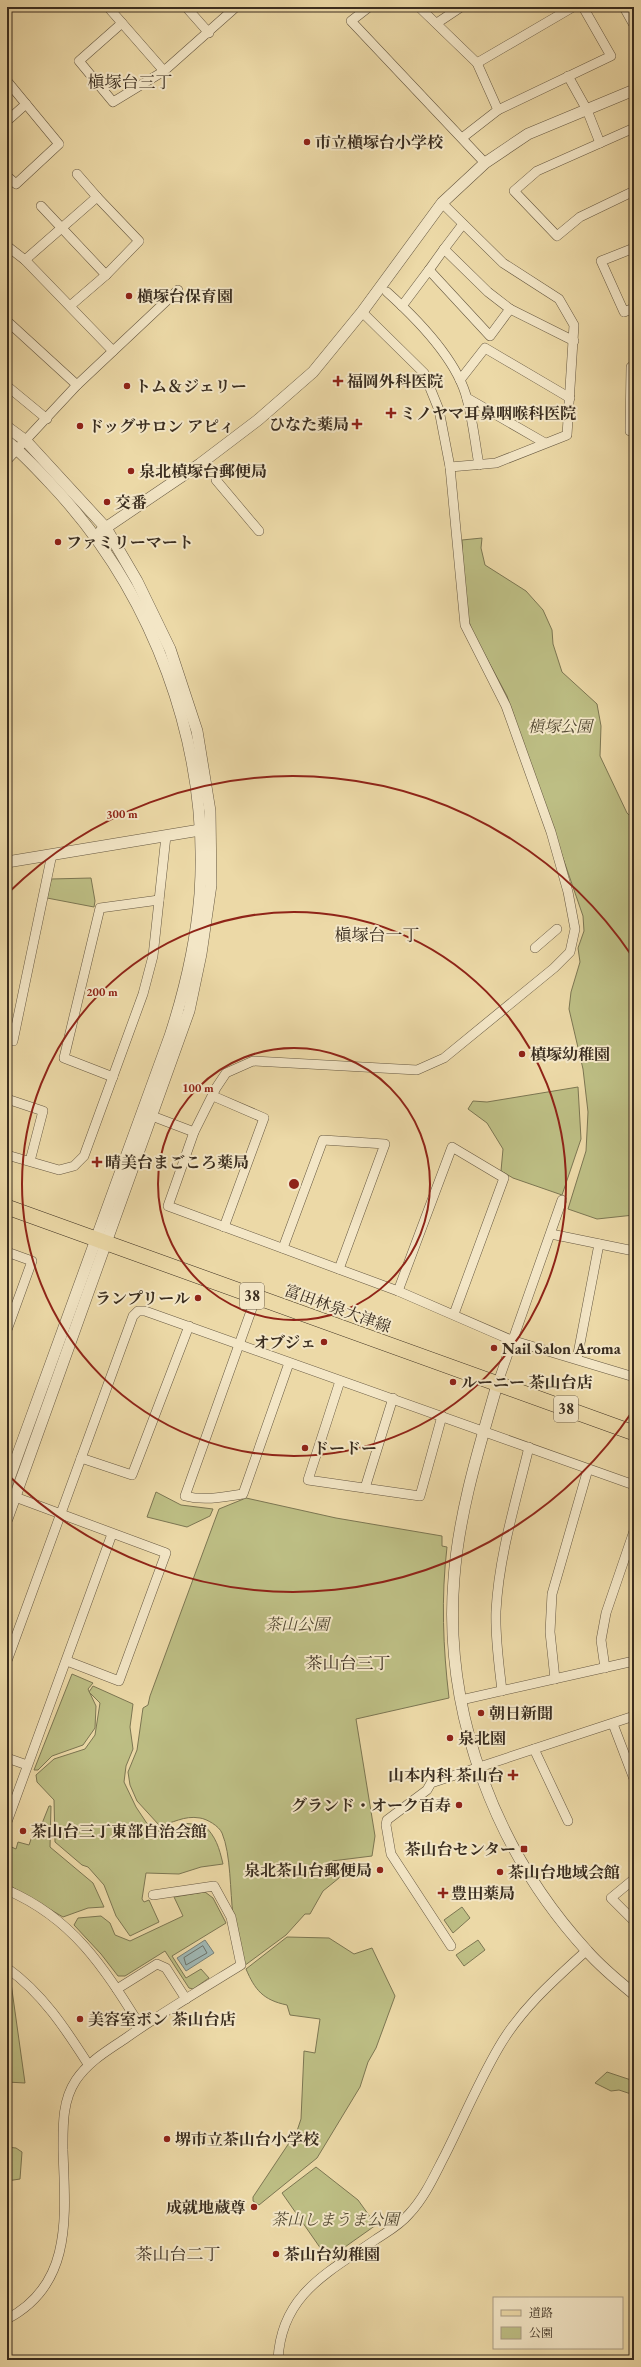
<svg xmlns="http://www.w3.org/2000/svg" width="641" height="2367" font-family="'EB Garamond','Noto Serif JP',serif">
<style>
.green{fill:#bdbe84;stroke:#7c7652}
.water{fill:#9fb7b4;stroke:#778078}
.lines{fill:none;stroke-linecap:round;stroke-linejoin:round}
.shore{stroke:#6c726a;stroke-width:1}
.minor-casing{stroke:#665841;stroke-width:10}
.tertiary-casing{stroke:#665841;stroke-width:12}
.primary-casing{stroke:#3a2d1f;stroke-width:16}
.minor{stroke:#f3e6c6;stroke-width:9}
.tertiary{stroke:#f3e6c6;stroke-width:11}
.primary{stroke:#ecd9a7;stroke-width:15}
.ring{fill:none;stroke:#8f2418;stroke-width:2}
.poi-dot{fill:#8f2418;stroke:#f3e6c6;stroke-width:1.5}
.labels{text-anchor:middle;stroke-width:4;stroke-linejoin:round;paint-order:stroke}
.shield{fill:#f3e6c6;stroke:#726451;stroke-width:1}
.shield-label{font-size:15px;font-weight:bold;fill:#3a2d1f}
.poi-label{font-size:16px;font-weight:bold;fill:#3a2d1f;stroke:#f3e6c6;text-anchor:start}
.park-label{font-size:16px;font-style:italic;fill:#544a33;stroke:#f3e6c6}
.street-label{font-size:16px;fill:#3a2d1f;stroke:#f3e6c6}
.neighbourhood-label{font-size:17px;fill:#3a2d1f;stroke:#f3e6c6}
.centre{fill:#8f2418;stroke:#f3e6c6;stroke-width:2}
.ring-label{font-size:12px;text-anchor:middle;font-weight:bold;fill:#8f2418;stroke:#f3e6c6;stroke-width:4;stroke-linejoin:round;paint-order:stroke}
</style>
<rect width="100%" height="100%" fill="#ecd9a7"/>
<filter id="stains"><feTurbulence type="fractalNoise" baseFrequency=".005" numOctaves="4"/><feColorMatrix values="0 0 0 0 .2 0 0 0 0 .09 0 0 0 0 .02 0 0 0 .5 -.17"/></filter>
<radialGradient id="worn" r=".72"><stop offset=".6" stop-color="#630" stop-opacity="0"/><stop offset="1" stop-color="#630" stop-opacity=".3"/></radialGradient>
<!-- green -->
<g class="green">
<polygon points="482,538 481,548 485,565 526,591 543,610 552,630 553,644 562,672 597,704 601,726 600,756 627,813 634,820 634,1215 597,1219 568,1209 586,1151 587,1132 588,1112 583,1069 569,1009 571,992 580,962 578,948 584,931 583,916 507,696 472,631 468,618 463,570 462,540"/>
<polygon points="91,878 95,901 94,907 47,898 51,879"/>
<polygon points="578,1087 581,1139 562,1195 513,1178 501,1171 503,1149 487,1123 468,1109 473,1101 487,1102"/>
<polygon points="156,1492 181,1505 213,1509 210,1516 187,1527 147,1517"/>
<path d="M246 1498 336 1518 442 1536V1546L447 1547C441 1598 443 1647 449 1698L356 1719 375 1836 372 1856 332 1861 340 1868 339 1878 323 1891 310 1914H305L286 1935 244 1966C240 1950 235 1932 233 1915 230 1892 231 1854 222 1833 219 1826 207 1819 200 1818 183 1815 173 1824 159 1825L137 1801 130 1785 128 1772 137 1750 143 1708 148 1705 150 1696 219 1509Z"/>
<polygon points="72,1674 93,1683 88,1689 96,1706 95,1728 83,1745 52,1756 38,1770 34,1770"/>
<path d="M93 1686 133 1704 130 1727 133 1749 126 1766 124 1782 136 1807 152 1831 178 1830 182 1823 204 1825C216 1837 219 1847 223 1864L201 1867 179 1874 146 1873 142 1899 144 1902 149 1900 159 1922 130 1936 116 1916 104 1885 88 1867 82 1865 55 1842 54 1800 37 1782 36 1775 54 1759 85 1749 95 1735 100 1703 89 1692Z"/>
<polygon points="49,1806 51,1806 50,1847 93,1883 104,1907 88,1908 63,1917 7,1884 7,1845 16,1849 18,1842 29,1845 36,1825 41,1826"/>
<polygon points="205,1892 213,1898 226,1923 172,1956 186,1978 201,1969 209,1978 193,1989 189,1988 165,1951 125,1976 118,1976 101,1954 74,1925 78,1918 101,1916 110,1923 115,1935 130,1941 183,1916 174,1897"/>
<polygon points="462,1907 470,1918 453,1933 444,1920"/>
<path d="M287 1937 329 1938 354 1954 372 1948 395 1996 376 2048 368 2062 360 2087 317 2158 259 2205 253 2201V2197L297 2131 301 2119 304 2051 315 2053 320 2019 290 2015 287 2005C263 2000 255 1990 246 1969Z"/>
<polygon points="478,1940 485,1950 464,1966 456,1955"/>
<polygon points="7,1980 11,1983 25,2083 7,2082"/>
<polygon points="607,2072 634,2081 634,2095 619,2090 611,2091 595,2083"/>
<polygon points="7,2147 16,2148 22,2152 20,2179 7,2181"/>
<polygon points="316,2167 358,2200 376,2225 328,2259 282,2193"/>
</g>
<!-- water -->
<polygon class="water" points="205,1940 214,1953 186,1971 177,1958"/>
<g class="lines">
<!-- shore -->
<polygon class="shore" points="203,1946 207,1953 186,1965 184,1958"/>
<!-- minor casing -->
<g class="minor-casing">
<g id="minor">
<polyline points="108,7 164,71"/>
<polyline points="186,7 209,33"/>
<polyline points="369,7 351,21 485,163"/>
<polyline points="419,7 477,63 498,110"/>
<polyline points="122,23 79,61 113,102 164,71 236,7"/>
<polyline points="437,23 461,7"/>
<polyline points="477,63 573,7"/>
<polyline points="568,76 587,110 600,143"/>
<polyline points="7,81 59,144 16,184 7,176"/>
<polyline points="7,121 26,104"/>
<polyline points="634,128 537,171 514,191 557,236 580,217 634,191"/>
<polyline points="462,138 498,110 611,56 583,7"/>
<polyline points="77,174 97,197"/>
<polyline points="442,203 503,263 559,299 574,325 567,435 496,463 450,467"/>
<polyline points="41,206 106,275 70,306"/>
<polyline points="7,246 25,260 113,351"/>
<polyline points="634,248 601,261 624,312 634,308"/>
<polyline points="25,260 97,197 139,241 106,275"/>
<polyline points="429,270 444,249"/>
<path d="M387 292C417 319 457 359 467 399 473 421 475 443 479 465"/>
<polyline points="402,306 429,270 490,336 510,309 488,292 444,249 463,224"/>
<polyline points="510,309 574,341"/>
<polyline points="362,312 424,373 439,410 450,467 465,625 506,706 551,832 568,892 575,929 570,952 554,968 444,1058 417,1070 253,1061 226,1073 216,1088 194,1132 168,1206 398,1291 511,1340 634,1377"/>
<polyline points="7,321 77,385"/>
<polyline points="634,365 631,367 630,431 634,432"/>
<polyline points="460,380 485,348 570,398"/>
<polyline points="7,386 47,419"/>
<polyline points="467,398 545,443"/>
<polyline points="7,460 77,385 178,290"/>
<polyline points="216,480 259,531"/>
<polyline points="535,948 557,929"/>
<polyline points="7,1040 13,1041 52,854"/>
<polyline points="113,1077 64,1058 100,908 159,900"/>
<polyline points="213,1096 264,1118 224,1227"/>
<polyline points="7,1099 43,1111 30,1161"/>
<polyline points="152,1116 194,1132"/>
<polyline points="7,1155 59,1170 74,1166 84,1156 143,994 153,956 166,836"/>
<polyline points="551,1234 634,1251"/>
<polyline points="283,1248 323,1140 385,1144 339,1269"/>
<polyline points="7,1252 32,1261 7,1330"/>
<polyline points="398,1291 452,1147 504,1178 454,1314"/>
<path d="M256 1297 185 1496C204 1501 224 1497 243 1494L289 1363"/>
<polyline points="577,1359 599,1244"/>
<polyline points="340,1381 308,1480 420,1496 442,1416"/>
<polyline points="497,1385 562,1200"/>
<polyline points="81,1458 132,1475 189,1326"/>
<polyline points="365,1488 393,1398"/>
<polyline points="7,1494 166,1553 119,1681 67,1661"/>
<polyline points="7,1661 133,1316 138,1311 145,1311 634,1485"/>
<polyline points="605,1668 601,1640 606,1613 634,1531"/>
<polyline points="555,1679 550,1632 552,1594 588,1469"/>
<path d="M502 1691C499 1664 495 1638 496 1611 499 1555 516 1501 529 1447"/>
<polyline points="461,1700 634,1661"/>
<polyline points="613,1724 634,1779"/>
<polyline points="534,1749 568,1821"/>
<polyline points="7,1758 27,1765"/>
<polyline points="7,1822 112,1534"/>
<polyline points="634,1879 611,1898 634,1921"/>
<path d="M7 1890C74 1919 104 1968 141 2027"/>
<polyline points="451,1946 391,1854 386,1825 387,1820 427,1790 431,1783 634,1716"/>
<path d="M7 1968C42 1993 65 2028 88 2064"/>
<polyline points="117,1989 157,1964 166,1968 186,1999"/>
<path d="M7 2319C74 2284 65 2214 63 2150 63 2126 62 2101 76 2080 89 2061 107 2051 126 2038 163 2012 202 1989 241 1965L231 1917 214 1886 153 1895"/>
<path d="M278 2360C281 2295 327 2273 375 2240 387 2232 400 2225 409 2214 425 2197 434 2176 445 2155 463 2119 479 2081 499 2047 521 2009 554 1980 586 1951"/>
</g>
</g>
<!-- tertiary casing -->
<g class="tertiary-casing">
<g id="tertiary">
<polyline points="625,7 634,23"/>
<polyline points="7,427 26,441 106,528 137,581 170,649 197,731 210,811 211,885 201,954 189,1011 7,1519"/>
<path d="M7 441C22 453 36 468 49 482 153 591 210 744 200 894 196 943 185 990 170 1036L7 1484"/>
<polyline points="101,531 200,464 258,420 313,372 362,312 442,203 485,163 528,134 634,90"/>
<polyline points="7,862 206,829"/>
<path d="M497 1385C479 1448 459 1512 454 1578 443 1713 496 1852 587 1951 601 1967 618 1981 634 1994"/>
</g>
</g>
<!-- primary casing -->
<g class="primary-casing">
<polyline id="primary" points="7,1207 634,1433"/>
</g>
<!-- minor -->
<use href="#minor" class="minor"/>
<!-- tertiary -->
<use href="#tertiary" class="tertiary"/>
<!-- primary -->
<use href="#primary" class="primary"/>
</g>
<!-- distance rings -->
<g class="ring">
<circle cx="294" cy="1184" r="136"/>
<circle cx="294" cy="1184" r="272"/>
<path d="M632 1412A408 408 0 0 1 8 1475M8 893A408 408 0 0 1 632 956"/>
</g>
<!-- markers -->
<g class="poi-dot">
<circle cx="307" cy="142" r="4"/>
<circle cx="129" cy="296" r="4"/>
<path d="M336 375h4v4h4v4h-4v4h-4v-4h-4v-4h4z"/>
<circle cx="127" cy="386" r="4"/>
<path d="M389 407h4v4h4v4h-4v4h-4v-4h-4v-4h4z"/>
<path d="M355 418h4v4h4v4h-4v4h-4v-4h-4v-4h4z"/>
<circle cx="80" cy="426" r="4"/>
<circle cx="131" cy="471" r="4"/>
<circle cx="107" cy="502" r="4"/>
<circle cx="58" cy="542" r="4"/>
<circle cx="522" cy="1054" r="4"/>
<path d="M95 1156h4v4h4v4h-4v4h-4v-4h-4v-4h4z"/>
<circle cx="198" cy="1298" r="4"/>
<circle cx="324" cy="1342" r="4"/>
<circle cx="494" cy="1348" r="4"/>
<circle cx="453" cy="1382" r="4"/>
<circle cx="305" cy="1448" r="4"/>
<circle cx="481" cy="1713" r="4"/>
<circle cx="450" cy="1738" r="4"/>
<path d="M511 1769h4v4h4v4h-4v4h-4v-4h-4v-4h4z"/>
<circle cx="459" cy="1805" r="4"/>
<circle cx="23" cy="1831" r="4"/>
<rect x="520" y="1845" width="8" height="8" rx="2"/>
<circle cx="380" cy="1870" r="4"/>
<circle cx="500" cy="1872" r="4"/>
<path d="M441 1887h4v4h4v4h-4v4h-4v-4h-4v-4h4z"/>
<circle cx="80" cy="2019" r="4"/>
<circle cx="167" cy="2139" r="4"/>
<circle cx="254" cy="2207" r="4"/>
<circle cx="276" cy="2254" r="4"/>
</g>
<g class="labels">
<!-- shield labels -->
<g class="shield">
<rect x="240" y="1283" width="24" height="26" rx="3"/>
<rect x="554" y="1396" width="24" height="26" rx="3"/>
</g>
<g class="shield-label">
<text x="252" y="1301">38</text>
<text x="566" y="1414">38</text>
</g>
<!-- poi labels -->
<g class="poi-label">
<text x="315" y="148">市立槇塚台小学校</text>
<text x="137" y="302">槇塚台保育園</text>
<text x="347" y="387">福岡外科医院</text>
<text x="135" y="392">トム＆ジェリー</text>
<text x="400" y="419">ミノヤマ耳鼻咽喉科医院</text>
<text x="349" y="430" text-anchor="end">ひなた薬局</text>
<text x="88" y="432">ドッグサロン アピィ</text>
<text x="139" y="477">泉北槙塚台郵便局</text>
<text x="115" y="508">交番</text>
<text x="66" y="548">ファミリーマート</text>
<text x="530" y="1060">槙塚幼稚園</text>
<text x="105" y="1168">晴美台まごころ薬局</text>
<text x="190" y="1304" text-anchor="end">ランプリール</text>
<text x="316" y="1348" text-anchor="end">オブジェ</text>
<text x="502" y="1354">Nail Salon Aroma</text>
<text x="461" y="1388">ルーニー 茶山台店</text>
<text x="313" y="1454">ドードー</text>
<text x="489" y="1719">朝日新聞</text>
<text x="458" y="1744">泉北園</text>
<text x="504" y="1781" text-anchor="end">山本内科 茶山台</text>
<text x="451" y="1811" text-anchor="end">グランド・オーク百寿</text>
<text x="31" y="1837">茶山台三丁東部自治会館</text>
<text x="516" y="1855" text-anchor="end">茶山台センター</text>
<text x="372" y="1876" text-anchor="end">泉北茶山台郵便局</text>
<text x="508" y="1878">茶山台地域会館</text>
<text x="451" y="1899">豊田薬局</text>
<text x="88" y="2025">美容室ボン 茶山台店</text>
<text x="175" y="2145">堺市立茶山台小学校</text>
<text x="246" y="2213" text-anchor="end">成就地蔵尊</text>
<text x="284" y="2260">茶山台幼稚園</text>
</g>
<!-- park labels -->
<g class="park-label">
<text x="560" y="732">槇塚公園</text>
<text x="297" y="1630">茶山公園</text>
<text x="335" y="2225">茶山しまうま公園</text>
</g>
<!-- street labels -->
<g class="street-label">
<text transform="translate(338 1308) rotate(20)" y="6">富田林泉大津線</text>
</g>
<!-- neighbourhood labels -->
<g class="neighbourhood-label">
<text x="130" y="88">槇塚台三丁</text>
<text x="377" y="941">槇塚台一丁</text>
<text x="348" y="1669">茶山台三丁</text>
<text x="178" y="2260">茶山台二丁</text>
</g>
</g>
<circle cx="294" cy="1184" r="6" class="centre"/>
<g class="ring-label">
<text x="122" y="818">300 m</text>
<text x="102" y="996">200 m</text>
<text x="198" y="1092">100 m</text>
</g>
<!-- margin -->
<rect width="641" height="2367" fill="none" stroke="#ecd9a7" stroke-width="24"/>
<rect x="8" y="8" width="625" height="2351" fill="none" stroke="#3a2d1f" stroke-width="2"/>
<rect x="12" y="12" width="617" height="2343" fill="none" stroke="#3a2d1f"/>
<!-- legend -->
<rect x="493" y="2297" width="130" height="52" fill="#f3e6c6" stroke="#a99c83"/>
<rect x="501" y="2310" width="20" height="6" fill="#ecd9a7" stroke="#a99c83"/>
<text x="529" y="2317" font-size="12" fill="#3a2d1f">道路</text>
<rect x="501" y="2327" width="20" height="12" fill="#bdbe84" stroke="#a99c83"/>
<text x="529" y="2337" font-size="12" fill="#3a2d1f">公園</text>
<rect width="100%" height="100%" filter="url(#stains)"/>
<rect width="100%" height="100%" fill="url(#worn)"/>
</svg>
